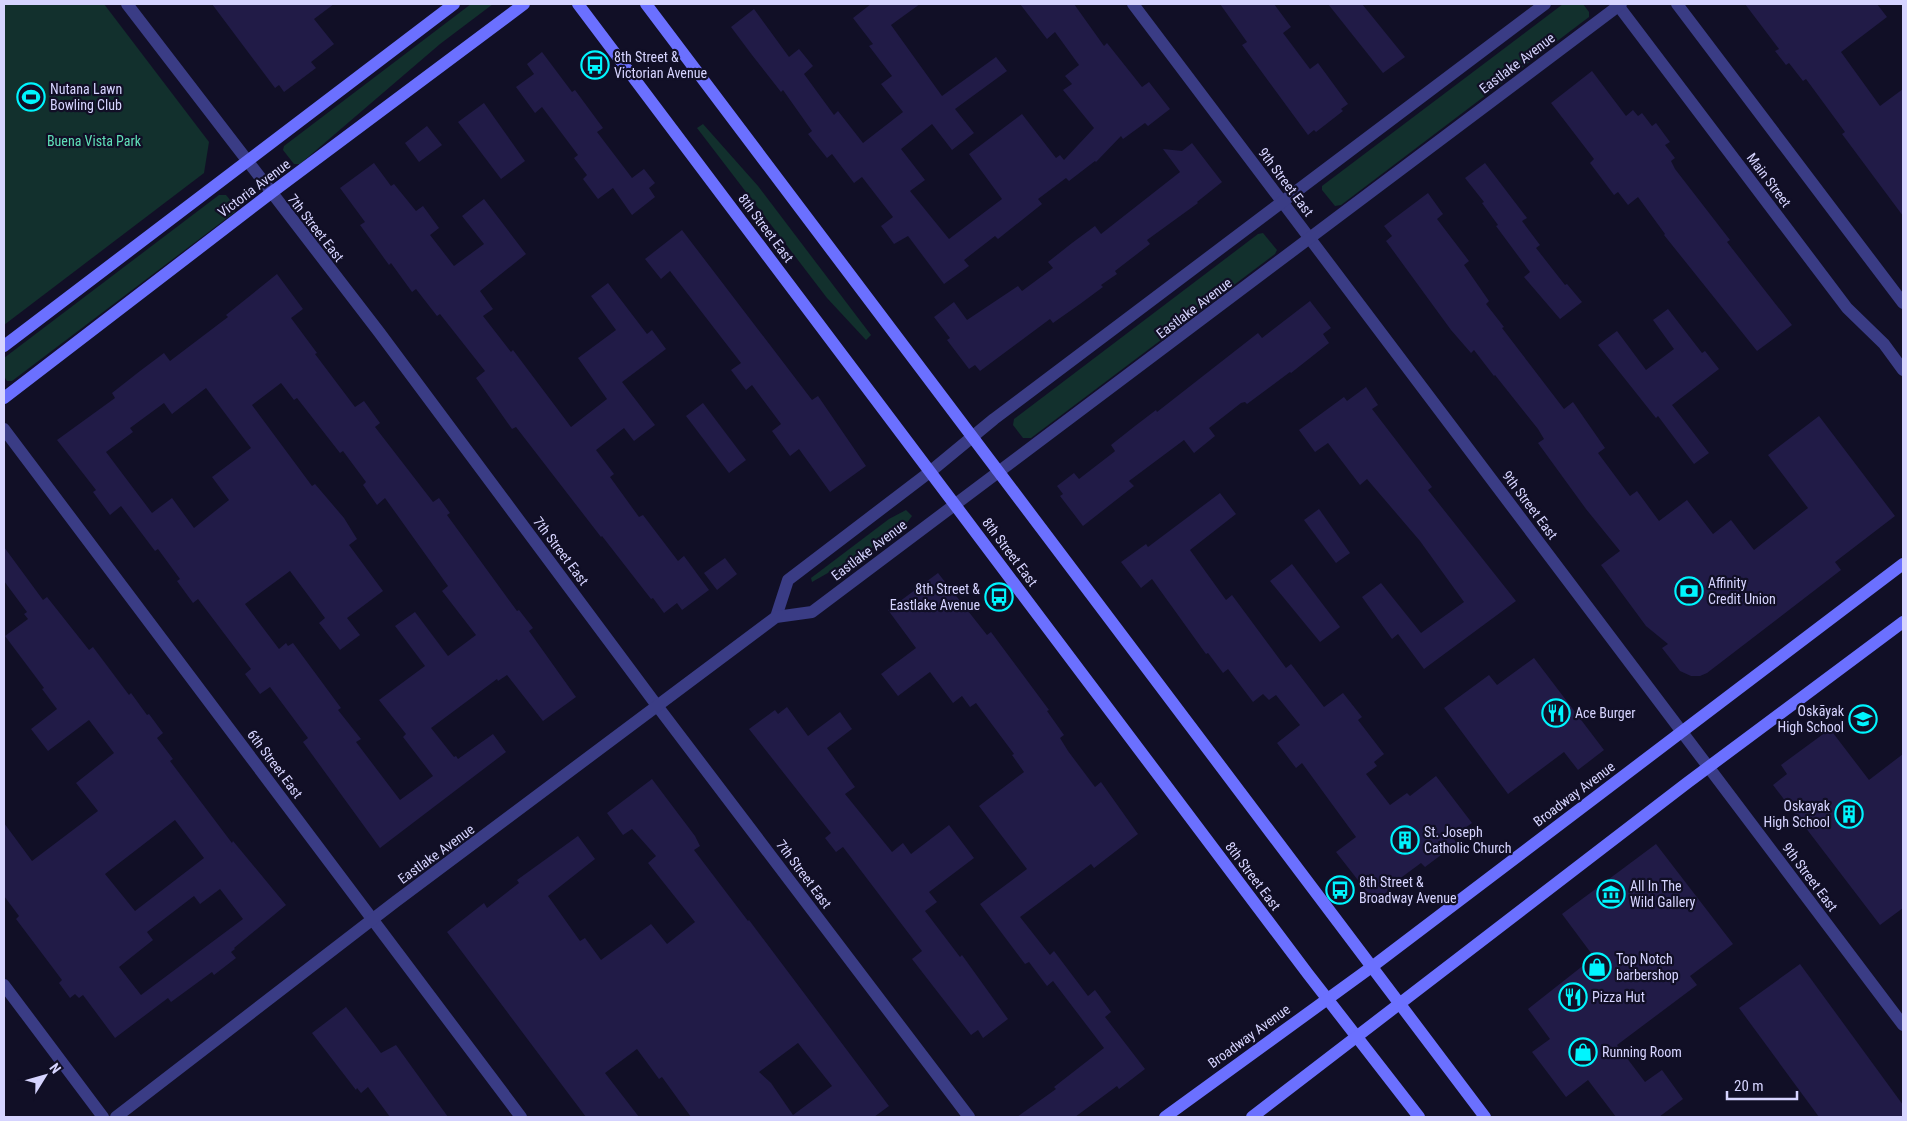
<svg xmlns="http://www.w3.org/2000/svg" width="1907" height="1121" font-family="'Roboto Condensed',sans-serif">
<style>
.green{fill:#12302d}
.building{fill:#211b47;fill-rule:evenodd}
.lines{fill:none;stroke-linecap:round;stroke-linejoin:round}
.street{stroke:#3a3c85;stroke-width:12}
.secondary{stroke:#6b70ff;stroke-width:12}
.labels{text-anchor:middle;stroke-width:4.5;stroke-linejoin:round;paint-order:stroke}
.poi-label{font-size:14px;fill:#d6d4ff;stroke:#110f26;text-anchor:start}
.street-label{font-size:14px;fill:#d6d4ff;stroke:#110f26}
.park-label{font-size:14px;fill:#5fe0b8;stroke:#110f26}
</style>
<rect width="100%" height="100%" fill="#110f26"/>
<!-- green -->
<g class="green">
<polygon points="4,4 104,4 209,142 204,173 4,325"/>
<polygon points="471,4 493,4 440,44 300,164 294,164 283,150 284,146"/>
<polygon points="1563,4 1583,4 1589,12 1589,17 1341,205 1335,206 1322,190 1322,186"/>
<polygon points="703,124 758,186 871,335 866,340 827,298 697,128"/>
<polygon points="219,195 226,195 236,207 235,212 12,381 7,381 4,376 4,358"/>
<polygon points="1263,233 1277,250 1275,254 1031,438 1023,438 1013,425 1014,419 1258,234"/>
<polygon points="906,510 912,516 900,532 812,582 811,578 889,519"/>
</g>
<!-- building -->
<g class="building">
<polygon points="212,4 334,4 314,19 334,44 311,62 316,68 284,92 279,85 275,88"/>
<polygon points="871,4 920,4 891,25 942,96 996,57 1007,71 955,109 974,133 952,150 932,124 901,149 925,180 910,191 949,239 1002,199 969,154 1022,114 1056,158 1060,155 1064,160 1094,128 1063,90 1072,84 1065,76 1079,65 1055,32 1047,39 1020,4 1074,4 1104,46 1107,43 1142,87 1149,82 1170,109 1148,126 1145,123 1123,139 1121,136 1096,162 1095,161 1069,181 1066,178 1038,199 1042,204 998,239 995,236 964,260 969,266 944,284 908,236 894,244 881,226 893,217 862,177 854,183 832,154 827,158 808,134 812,131 783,90 781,92 752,55 731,27 754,9 789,57 799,49 813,66 804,74 834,115 838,111 863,143 903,112 881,84 892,76 869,46 873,44 853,18"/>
<polygon points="1220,4 1274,4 1291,27 1283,33 1310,69 1318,63 1348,104 1341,109 1343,111 1316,132 1314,130 1308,135 1242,45 1247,42"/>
<polygon points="1328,4 1362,4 1405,57 1383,73"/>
<polygon points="1745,4 1877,4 1887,17 1841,52 1880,106 1903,89 1903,216 1842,134 1845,132 1806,79 1803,81 1789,63 1786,65 1775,51 1779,49"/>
<polygon points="542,52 572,92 575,90 603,128 597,132 632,178 644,169 655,183 649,188 655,197 632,215 613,188 598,199 583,179 587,175 574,158 578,155 542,107 535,113 516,87 534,74 527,64"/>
<polygon points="1592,71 1626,116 1633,110 1638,116 1642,113 1652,126 1656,123 1670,142 1665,145 1675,158 1671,161 1675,169 1730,240 1727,242 1792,325 1757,351 1664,235 1665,234 1638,197 1628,205 1618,192 1614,195 1590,163 1594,159 1551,103"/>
<polygon points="484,103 525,161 501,179 458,122"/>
<polygon points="427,126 442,145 419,162 405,143"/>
<polygon points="1192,143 1222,182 1197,202 1198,203 1147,240 1150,244 1115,271 1117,274 1101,285 1103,287 1080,304 1053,323 1050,319 980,371 975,365 969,369 947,340 950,338 934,317 954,302 967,320 1018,286 1022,291 1053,268 1048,262 1072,243 1095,226 1101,234 1180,172 1163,149 1182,151"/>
<polygon points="374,163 391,186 394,184 416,211 423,206 439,228 430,235 454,266 484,244 462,216 484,199 526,254 480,291 493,309 483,316 511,352 513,350 571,427 607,399 578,358 616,330 591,296 608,283 647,334 652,330 666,349 622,382 655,425 634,441 624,428 596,450 614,474 610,477 639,517 643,515 678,561 684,556 709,590 682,610 677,603 664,613 653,598 651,599 602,536 601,537 516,427 512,429 476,378 485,371 440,314 437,316 416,289 412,292 391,263 389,265 360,225 365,222 340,188"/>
<polygon points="1485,163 1527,218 1522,221 1540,245 1536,248 1565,285 1567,284 1582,302 1560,319 1524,277 1530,272 1496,226 1498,225 1482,203 1484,202 1465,178"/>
<polygon points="1428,193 1443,214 1437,219 1469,261 1464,265 1489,301 1486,304 1504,327 1502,328 1564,409 1573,402 1605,448 1598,453 1630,496 1637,491 1659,521 1687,500 1713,534 1731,520 1754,550 1808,508 1768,455 1819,416 1895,516 1835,562 1841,570 1707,673 1700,676 1691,676 1680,671 1662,648 1668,644 1646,626 1601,565 1620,551 1586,509 1538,443 1544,439 1538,429 1495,375 1494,376 1474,350 1471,353 1451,330 1386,241 1392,236 1384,226"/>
<polygon points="682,230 812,400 818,396 866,466 830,492 799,449 790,456 772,431 781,424 752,385 746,390 731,370 741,363 670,271 661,279 645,259"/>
<path d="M277 274 303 309 291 318 317 353 315 354 355 407 364 401 380 423 375 427 433 502 439 498 450 513 447 515 517 611 519 610 533 628 529 631 576 697 543 721 507 675 498 681 497 679 431 728 454 757 456 756 458 759 493 734 506 752 380 848 303 742 308 738 270 687 260 694 245 674 251 669 198 599 193 603 177 581 180 579 158 549 155 551 121 506 110 515 93 492 96 490 57 440 115 398 112 393 140 371 164 353 170 361 228 317 226 315ZM281 383 294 400 297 398 340 453 343 451 366 482 363 485 377 505 385 498 448 586 442 591 476 635 448 656 415 612 395 626 425 666 379 700 406 734 403 737 433 776 400 800 356 742 361 739 338 710 341 708 293 643 288 646 286 643 279 649 245 604 290 571 325 618 319 623 340 650 360 635 347 618 383 591 349 545 357 539 344 518 315 484 312 486 252 405ZM206 388 251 448 212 477 229 500 194 528 172 498 152 513 106 452 133 432 130 428 164 403 172 414Z"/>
<polygon points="1310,301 1331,328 1323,334 1329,343 1291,373 1290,372 1247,404 1245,402 1241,403 1209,428 1215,436 1194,453 1184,440 1129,481 1134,486 1083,526 1060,496 1063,494 1057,486 1074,473 1079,479 1114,452 1115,451 1111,445 1135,426 1156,410 1157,412 1258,333 1262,338"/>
<polygon points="1668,309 1702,353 1705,351 1719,369 1672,405 1709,453 1694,464 1658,416 1656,418 1598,345 1617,331 1646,370 1674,349 1653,320"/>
<polygon points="1366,387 1378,405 1372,409 1432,487 1428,490 1516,601 1424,669 1398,634 1392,639 1362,597 1381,583 1421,633 1464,602 1420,541 1367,479 1360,485 1328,443 1315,452 1299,430 1344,397 1347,401"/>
<polygon points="703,403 746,460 729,473 686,416"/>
<polygon points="1220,493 1236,514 1190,550 1226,600 1232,595 1286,668 1291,664 1324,707 1343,693 1362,717 1358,720 1384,754 1374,762 1377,766 1366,774 1390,805 1407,793 1410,796 1436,776 1472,823 1452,837 1457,843 1425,867 1421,863 1387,888 1388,891 1375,902 1336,852 1356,837 1302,763 1296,768 1277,743 1300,725 1276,695 1269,700 1263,694 1253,702 1228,669 1223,673 1208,653 1206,654 1152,579 1141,588 1121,562 1146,544 1148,547"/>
<polygon points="1319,509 1350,553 1336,563 1304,520"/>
<path d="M4 547 43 600 47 597 89 650 93 647 129 695 131 693 147 715 149 714 163 733 157 738 173 759 170 761 232 843 233 841 286 905 234 948 235 949 231 952 236 958 214 975 212 972 171 1002 168 998 115 1038 83 995 79 998 75 994 70 998 59 983 62 980 16 919 19 916 4 896V823L32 861 98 811 76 783 114 753 89 720 48 751 31 729 57 709 42 689 44 688 5 636 28 619 24 614 27 612 4 581ZM175 820 204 858 135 911 105 874ZM220 889 243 919 141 995 119 967 153 940 147 932 194 896 200 904Z"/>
<polygon points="725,558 737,574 717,590 704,573"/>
<polygon points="1292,564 1340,627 1320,642 1270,581"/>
<polygon points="938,573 987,635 991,632 1049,710 1047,711 1064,735 1060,738 1068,751 1095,787 1101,782 1138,834 1094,868 1091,864 1020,917 1050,955 1054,951 1088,996 1095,990 1111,1012 1105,1017 1145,1069 1119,1089 1117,1086 1075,1117 1017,1117 1056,1089 1054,1087 1104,1048 1053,981 1047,986 1029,962 1025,964 980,904 1027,869 979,806 1024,772 1012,755 1014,754 976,703 970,707 962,696 953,703 930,672 898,696 881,674 916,648 888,610"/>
<polygon points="1534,658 1604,750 1578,770 1564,752 1508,794 1444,708 1489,675 1497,685"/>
<polygon points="787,707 808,736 840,712 852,729 827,748 855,787 845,794 892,852 903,843 911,854 949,825 974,858 929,892 937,902 925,911 960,957 962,955 1008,1019 983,1038 978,1030 971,1035 912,959 922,951 843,847 836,852 825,838 831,833 749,729 775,710 778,714"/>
<polygon points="1830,729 1869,780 1903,754 1903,908 1880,925 1773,785 1787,774 1781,765"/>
<path d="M652 779 695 836 700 846 694 850 748 921 749 920 889 1106 874 1117H691L662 1077 659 1079 637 1049 605 1073 639 1117H586L447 932 484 903 487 908 519 883 517 880 578 836 595 859 548 896 580 941 585 938 601 960 651 924 667 944 695 922 648 863 656 856 632 829 623 835 607 813ZM798 1043 832 1086 793 1115 771 1083 759 1072Z"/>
<polygon points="1656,844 1733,944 1690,976 1697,985 1617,1045 1645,1082 1662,1070 1683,1099 1659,1117 1616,1117 1588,1080 1566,1097 1532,1052 1550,1039 1528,1009 1594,957 1562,914"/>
<polygon points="1800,964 1903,1105 1903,1117 1819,1117 1739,1008"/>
<polygon points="346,1007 381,1053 396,1045 448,1117 390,1117 368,1087 361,1093 357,1088 356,1090 312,1033"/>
</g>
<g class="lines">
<!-- street -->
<g class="street">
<polyline points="127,4 379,332 658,707 969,1117"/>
<polyline points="1133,4 1903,1025"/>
<polyline points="1617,4 1847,308 1884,344 1903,370"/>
<polyline points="1677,4 1903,303"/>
<polyline points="4,429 521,1117"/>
<polyline points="776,617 788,580 931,471 994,419 1545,4"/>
<polyline points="4,985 103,1117"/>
<polyline points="116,1117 395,902 776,617 812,612 1621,4"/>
</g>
<!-- secondary -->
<g class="secondary">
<polyline points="578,4 1308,974 1419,1117"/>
<polyline points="646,4 1485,1117"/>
<polyline points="4,346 454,4"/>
<polyline points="4,398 271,193 524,4"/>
<polyline points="1165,1117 1373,966 1903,564"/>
<polyline points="1252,1117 1687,783 1903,622"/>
</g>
</g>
<!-- icons -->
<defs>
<g id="bus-ring" transform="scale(1.4375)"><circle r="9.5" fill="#110f26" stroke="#00f5fe" stroke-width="1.5"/><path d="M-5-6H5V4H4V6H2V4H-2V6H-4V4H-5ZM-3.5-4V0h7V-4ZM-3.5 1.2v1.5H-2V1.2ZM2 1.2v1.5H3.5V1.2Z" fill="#00f5fe"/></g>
<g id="stadium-ring" transform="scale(1.4375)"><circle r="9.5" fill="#110f26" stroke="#00f5fe" stroke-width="1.5"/><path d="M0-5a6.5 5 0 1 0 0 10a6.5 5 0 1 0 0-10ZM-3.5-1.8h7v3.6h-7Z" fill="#00f5fe"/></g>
<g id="bank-ring" transform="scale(1.4375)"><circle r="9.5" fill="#110f26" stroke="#00f5fe" stroke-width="1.5"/><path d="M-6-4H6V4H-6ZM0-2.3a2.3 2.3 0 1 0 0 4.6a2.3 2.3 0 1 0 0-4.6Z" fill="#00f5fe"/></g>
<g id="restaurant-ring" transform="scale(1.4375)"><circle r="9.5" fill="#110f26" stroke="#00f5fe" stroke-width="1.5"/><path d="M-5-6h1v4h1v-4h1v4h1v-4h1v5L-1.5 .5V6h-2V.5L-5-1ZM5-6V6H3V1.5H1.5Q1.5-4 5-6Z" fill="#00f5fe"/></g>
<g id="school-ring" transform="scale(1.4375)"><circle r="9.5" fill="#110f26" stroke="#00f5fe" stroke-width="1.5"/><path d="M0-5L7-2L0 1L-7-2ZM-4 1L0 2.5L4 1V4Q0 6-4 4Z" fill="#00f5fe"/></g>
<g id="building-ring" transform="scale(1.4375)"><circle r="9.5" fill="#110f26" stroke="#00f5fe" stroke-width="1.5"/><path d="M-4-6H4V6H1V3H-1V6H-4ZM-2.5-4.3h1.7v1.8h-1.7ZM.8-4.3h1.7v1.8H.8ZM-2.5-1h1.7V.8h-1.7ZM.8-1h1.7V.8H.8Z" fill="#00f5fe"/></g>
<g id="museum-ring" transform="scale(1.4375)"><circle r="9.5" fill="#110f26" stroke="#00f5fe" stroke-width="1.5"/><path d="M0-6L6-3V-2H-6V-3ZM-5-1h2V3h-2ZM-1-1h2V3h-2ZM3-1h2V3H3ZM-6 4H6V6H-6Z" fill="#00f5fe"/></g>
<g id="shop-ring" transform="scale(1.4375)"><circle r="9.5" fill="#110f26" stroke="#00f5fe" stroke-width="1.5"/><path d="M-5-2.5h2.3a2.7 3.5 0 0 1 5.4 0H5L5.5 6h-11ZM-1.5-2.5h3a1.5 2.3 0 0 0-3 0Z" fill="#00f5fe"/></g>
</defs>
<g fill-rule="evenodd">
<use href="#bus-ring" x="595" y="65"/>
<use href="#stadium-ring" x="31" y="97"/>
<use href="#bank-ring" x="1689" y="591"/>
<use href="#bus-ring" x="999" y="597"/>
<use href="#restaurant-ring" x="1556" y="713"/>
<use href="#school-ring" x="1863" y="719"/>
<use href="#building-ring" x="1849" y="814"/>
<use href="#building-ring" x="1405" y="840"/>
<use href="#bus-ring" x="1340" y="890"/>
<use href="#museum-ring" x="1611" y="894"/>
<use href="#shop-ring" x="1597" y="967"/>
<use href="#restaurant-ring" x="1573" y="997"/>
<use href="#shop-ring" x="1583" y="1052"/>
</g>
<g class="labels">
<!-- poi labels -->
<g class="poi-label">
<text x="614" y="62">8th Street &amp;<tspan x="614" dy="16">Victorian Avenue</tspan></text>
<text x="50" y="94">Nutana Lawn<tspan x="50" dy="16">Bowling Club</tspan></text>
<text x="1708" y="588">Affinity<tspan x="1708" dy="16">Credit Union</tspan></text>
<text x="980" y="594" text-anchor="end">8th Street &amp;<tspan x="980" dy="16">Eastlake Avenue</tspan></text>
<text x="1844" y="716" text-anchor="end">Oskāyak<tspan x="1844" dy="16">High School</tspan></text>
<text x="1575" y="718">Ace Burger</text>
<text x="1830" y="811" text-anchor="end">Oskayak<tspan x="1830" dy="16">High School</tspan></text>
<text x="1424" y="837">St. Joseph<tspan x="1424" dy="16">Catholic Church</tspan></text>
<text x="1359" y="887">8th Street &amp;<tspan x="1359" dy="16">Broadway Avenue</tspan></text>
<text x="1630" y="891">All In The<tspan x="1630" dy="16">Wild Gallery</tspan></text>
<text x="1616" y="964">Top Notch<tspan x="1616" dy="16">barbershop</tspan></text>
<text x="1592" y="1002">Pizza Hut</text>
<text x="1602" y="1057">Running Room</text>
</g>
<!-- street labels -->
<g class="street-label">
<text transform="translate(1517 63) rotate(-37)" y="5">Eastlake Avenue</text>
<text transform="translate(1769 180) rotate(53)" y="5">Main Street</text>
<text transform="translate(1286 182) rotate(53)" y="5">9th Street East</text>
<text transform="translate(254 188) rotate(-37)" y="5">Victoria Avenue</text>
<text transform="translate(316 228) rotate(52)" y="5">7th Street East</text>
<text transform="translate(766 228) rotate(53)" y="5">8th Street East</text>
<text transform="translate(1194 308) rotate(-37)" y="5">Eastlake Avenue</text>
<text transform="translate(1530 505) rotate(53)" y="5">9th Street East</text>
<text transform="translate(869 550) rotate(-37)" y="5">Eastlake Avenue</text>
<text transform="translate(561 551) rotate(53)" y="5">7th Street East</text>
<text transform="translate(1010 552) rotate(53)" y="5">8th Street East</text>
<text transform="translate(275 764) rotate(53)" y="5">6th Street East</text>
<text transform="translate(1574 794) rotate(-37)" y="5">Broadway Avenue</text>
<text transform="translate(436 854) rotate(-36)" y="5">Eastlake Avenue</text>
<text transform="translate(804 874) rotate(53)" y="5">7th Street East</text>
<text transform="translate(1253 876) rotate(53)" y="5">8th Street East</text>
<text transform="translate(1810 877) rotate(53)" y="5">9th Street East</text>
<text transform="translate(1249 1036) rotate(-36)" y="5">Broadway Avenue</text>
</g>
<!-- park labels -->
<g class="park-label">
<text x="94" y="146">Buena Vista Park</text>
</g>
</g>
<!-- border -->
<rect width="1907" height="1121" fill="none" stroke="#d6d4ff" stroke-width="10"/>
<!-- north arrow -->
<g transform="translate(45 1076) rotate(53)" stroke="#110f26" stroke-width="4" paint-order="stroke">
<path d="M0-4L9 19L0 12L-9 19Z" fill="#d6d4ff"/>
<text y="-8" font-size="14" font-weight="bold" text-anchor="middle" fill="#d6d4ff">N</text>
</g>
<!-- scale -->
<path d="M1727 1091v8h70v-8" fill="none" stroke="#d6d4ff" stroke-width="2.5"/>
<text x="1734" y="1091" font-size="15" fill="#d6d4ff" stroke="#110f26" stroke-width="4" paint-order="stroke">20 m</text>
</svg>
